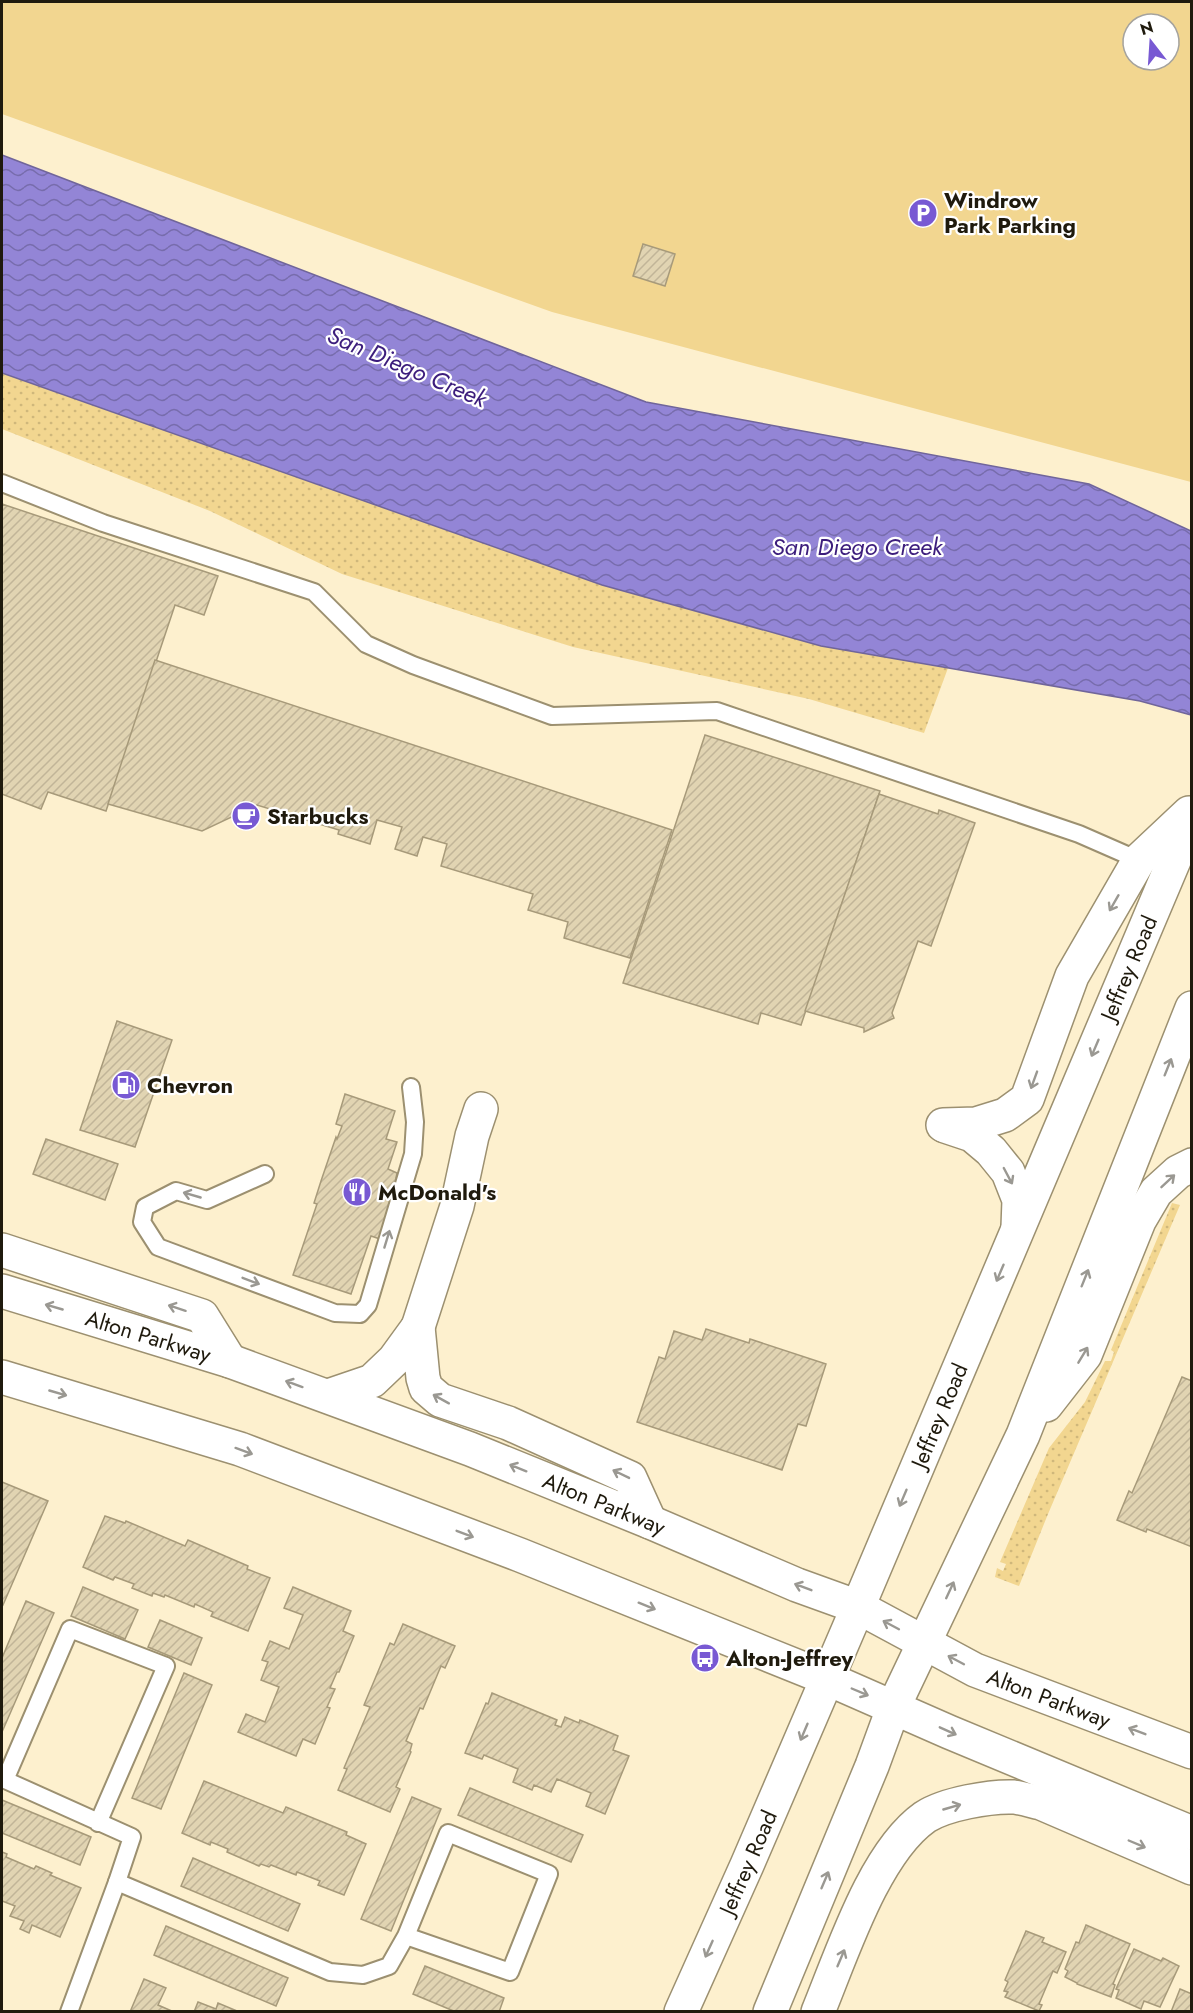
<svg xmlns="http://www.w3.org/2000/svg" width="1193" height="2013" font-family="Jost,sans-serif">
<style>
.grass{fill:url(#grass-dots)}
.park{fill:#f2d690;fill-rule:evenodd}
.water{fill:url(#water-waves);stroke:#70659a;stroke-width:1.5}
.building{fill:url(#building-hatch);stroke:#a79a7a;stroke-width:1.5}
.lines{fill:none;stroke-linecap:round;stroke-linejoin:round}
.lane-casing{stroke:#9c9070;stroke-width:20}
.secondary-casing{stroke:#9c9070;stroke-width:36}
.primary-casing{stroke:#9c9070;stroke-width:36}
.lane{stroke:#fff;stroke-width:16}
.secondary{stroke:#fff;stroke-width:33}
.primary{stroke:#fff;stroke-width:33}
.oneway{stroke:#9a9892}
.labels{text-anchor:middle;stroke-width:4.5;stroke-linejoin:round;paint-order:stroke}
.poi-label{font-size:22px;font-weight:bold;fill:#1f1a0d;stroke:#fff;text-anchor:start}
.street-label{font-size:22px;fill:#1f1a0d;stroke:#fff}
.water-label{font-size:24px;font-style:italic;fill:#3c1d7c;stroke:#fff}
</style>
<defs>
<pattern id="grass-dots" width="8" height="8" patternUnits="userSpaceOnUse" patternTransform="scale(1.5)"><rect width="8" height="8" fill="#f2d690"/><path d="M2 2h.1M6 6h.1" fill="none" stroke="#cfb77b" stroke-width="1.8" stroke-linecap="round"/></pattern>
<pattern id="water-waves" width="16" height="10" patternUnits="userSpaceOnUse" patternTransform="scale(1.5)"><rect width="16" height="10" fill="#9385d6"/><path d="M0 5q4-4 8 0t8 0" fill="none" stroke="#776cac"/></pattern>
<pattern id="building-hatch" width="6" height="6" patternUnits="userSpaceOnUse" patternTransform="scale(1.5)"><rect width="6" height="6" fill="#e1d4b2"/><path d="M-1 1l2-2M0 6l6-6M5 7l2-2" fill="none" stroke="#c1b598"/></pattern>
</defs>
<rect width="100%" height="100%" fill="#fdf0ce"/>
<!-- grass -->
<g class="grass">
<polygon points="2,373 602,585 821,646 948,668 924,733 809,699 573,647 342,574 210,511 2,429"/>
<polygon points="1172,1203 1180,1205 1048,1514 1019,1586 995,1577 997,1568 1003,1571 1006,1564 1000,1562 1049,1448 1085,1402 1105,1361 1111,1361 1114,1352 1111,1350"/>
</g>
<!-- park -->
<path class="park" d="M2 2H1191V482L552 312 2 114ZM1133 24H1169V60H1133Z"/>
<!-- water -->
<polygon class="water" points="2,155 646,402 1089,484 1191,531 1191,715 1140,701 821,646 602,585 2,373"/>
<!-- building -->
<g class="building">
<polygon points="643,244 675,254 665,286 633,276"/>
<polygon points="2,504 218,576 204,615 175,605 106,811 48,792 41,809 2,794 2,798"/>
<polygon points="155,660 672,830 630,958 564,938 568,922 528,910 533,894 441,866 447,844 423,837 417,856 395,849 402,827 377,820 370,844 338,834 339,830 257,805 202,831 108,804"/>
<polygon points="705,735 880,791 801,1025 761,1013 758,1024 623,983"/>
<polygon points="879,794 938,814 939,810 975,823 931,946 918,941 892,1013 894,1018 864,1032 864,1028 805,1011"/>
<polygon points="117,1021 172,1040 135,1147 80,1130"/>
<polygon points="345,1094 395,1111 386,1139 397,1142 388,1169 397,1173 396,1178 400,1179 380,1239 371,1236 351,1294 293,1275 317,1204 314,1203 321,1181 336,1137 337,1139 342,1126 336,1124"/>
<polygon points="46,1139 118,1164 105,1200 33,1174"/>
<polygon points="706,1329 749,1343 750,1339 826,1364 806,1426 798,1424 782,1470 637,1422 659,1357 665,1359 674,1331 702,1340"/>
<polygon points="1182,1377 1192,1381 1192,1547 1147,1529 1146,1532 1117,1520 1129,1491 1132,1493"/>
<polygon points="2,1482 48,1501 3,1605 2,1604"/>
<polygon points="105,1516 125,1523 126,1521 185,1546 188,1540 248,1566 247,1569 270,1578 248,1631 211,1616 213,1612 195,1604 194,1607 165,1595 164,1597 153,1593 152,1596 132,1588 134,1584 115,1577 113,1580 83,1567"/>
<polygon points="83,1587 138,1610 125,1639 71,1616"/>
<polygon points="293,1587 351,1611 343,1631 354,1636 339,1672 337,1672 330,1688 335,1689 327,1707 330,1708 315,1744 303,1739 296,1756 238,1732 246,1714 265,1722 279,1687 261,1680 268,1662 262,1660 270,1641 289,1649 303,1615 284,1608"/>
<polygon points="26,1601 54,1613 2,1732 2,1658"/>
<polygon points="160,1620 202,1638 191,1665 148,1647"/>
<polygon points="403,1624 455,1646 445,1668 441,1666 423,1709 420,1708 406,1741 412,1744 410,1751 411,1752 396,1787 400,1789 390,1812 338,1790 347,1769 344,1768 370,1707 364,1705 390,1643 394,1645"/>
<polygon points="184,1673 212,1685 161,1809 132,1798"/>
<polygon points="492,1693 557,1720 555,1725 561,1727 565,1717 579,1723 580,1720 618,1736 613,1750 629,1756 605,1814 586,1806 591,1793 557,1779 551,1792 534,1785 532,1790 513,1782 518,1769 484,1755 482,1759 465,1753 486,1703 488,1704"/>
<polygon points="204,1781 283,1813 286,1807 347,1832 346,1835 366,1844 344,1895 318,1885 320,1881 297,1872 296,1875 271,1865 269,1867 261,1864 259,1866 227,1852 228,1849 211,1842 210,1845 182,1833"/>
<polygon points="470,1788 583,1835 571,1862 458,1815"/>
<polygon points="412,1797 441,1809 391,1931 361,1919"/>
<polygon points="2,1800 91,1837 80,1865 2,1833"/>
<polygon points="2,1852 7,1854 6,1857 34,1869 36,1866 52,1873 50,1875 81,1888 60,1937 32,1925 29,1933 20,1929 24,1921 10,1916 15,1906 2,1901"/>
<polygon points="193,1858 300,1904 288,1931 181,1886"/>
<polygon points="1086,1925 1130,1944 1113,1984 1115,1985 1111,1997 1077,1984 1077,1983 1065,1977 1068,1971 1065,1969 1076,1942 1079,1943"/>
<polygon points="166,1926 288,1978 276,2006 154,1955"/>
<polygon points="1026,1931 1044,1938 1042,1942 1066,1952 1057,1973 1053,1971 1039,2004 1042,2005 1039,2011 1005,1997 1008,1992 1004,1991 1008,1982 1005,1980"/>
<polygon points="1134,1949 1161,1961 1163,1958 1179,1966 1160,2007 1144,2001 1141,2009 1116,1998 1119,1990 1116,1989"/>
<polygon points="425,1966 504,1998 499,2012 456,2012 413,1994"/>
<polygon points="144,1979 166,1988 158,2005 174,2012 130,2012"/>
<polygon points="1180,1989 1192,1994 1192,2012 1171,2012"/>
<polygon points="198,2002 216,2009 218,2003 237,2011 194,2012"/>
</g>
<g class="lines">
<!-- lane casing -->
<g class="lane-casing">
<g id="lane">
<polyline points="2,483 103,523 314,592 366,644 413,665 552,716 717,711 1079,834 1143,862"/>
<polyline points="265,1174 207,1200 176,1191 145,1207 142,1222 158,1247 335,1313 360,1314 368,1305 413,1154 415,1122 411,1087"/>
<polyline points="117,1882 330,1972 363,1975 389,1966 406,1936 448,1833 549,1874 510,1972 406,1936"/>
<polyline points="69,2012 117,1882 132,1837 5,1780 70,1629 166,1666 98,1823"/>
</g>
</g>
<!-- secondary casing -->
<g class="secondary-casing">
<g id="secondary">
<polyline points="2,1250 202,1316 230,1361"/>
<path id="s1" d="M2 1291 230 1361 470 1449 650 1522 797 1585 858 1607 975 1670 1192 1752"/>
<polyline points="418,1327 457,1206 472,1136 481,1109"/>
<polyline points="2,1377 240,1449 520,1555 826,1678 949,1732 1192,1833"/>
<polyline points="328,1396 372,1381 394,1360 418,1327 423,1378 426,1388 440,1400 508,1423 630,1478 650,1522"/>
</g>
</g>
<!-- primary casing -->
<g class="primary-casing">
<g id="primary">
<polyline points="943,1125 976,1124 1005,1115 1027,1099 1072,976 1139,860 1189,813"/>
<polyline points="945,1126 972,1135 991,1151 1008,1172 1019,1200 1018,1227"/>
<polyline points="1046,1405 1085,1355 1139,1221 1156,1192 1178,1172 1192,1165"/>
<path id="s2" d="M681 2012 747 1865 858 1607 1192 818"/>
<polyline points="770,2012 872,1766 894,1706 1023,1435 1192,1008"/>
<path d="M818 2012C842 1954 874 1853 925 1817 945 1804 990 1796 1014 1797 1022 1798 1032 1801 1041 1803L1192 1868"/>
</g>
</g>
<!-- lane -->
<use href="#lane" class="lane"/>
<!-- secondary -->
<use href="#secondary" class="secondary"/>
<!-- primary -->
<use href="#primary" class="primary"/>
</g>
<!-- one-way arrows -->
<defs><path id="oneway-shaft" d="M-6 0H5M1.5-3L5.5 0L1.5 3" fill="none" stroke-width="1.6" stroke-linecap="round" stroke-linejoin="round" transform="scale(1.5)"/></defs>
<g class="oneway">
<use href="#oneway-shaft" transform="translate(1114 903) rotate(120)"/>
<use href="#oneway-shaft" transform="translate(1095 1048) rotate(113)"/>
<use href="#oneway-shaft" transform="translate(1168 1067) rotate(-68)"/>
<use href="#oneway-shaft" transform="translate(1034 1080) rotate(110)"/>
<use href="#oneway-shaft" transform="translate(1008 1176) rotate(62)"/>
<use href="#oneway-shaft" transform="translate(1168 1181) rotate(-43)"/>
<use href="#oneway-shaft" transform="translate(192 1195) rotate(-164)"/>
<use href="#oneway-shaft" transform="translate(387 1239) rotate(-73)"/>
<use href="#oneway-shaft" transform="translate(1000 1273) rotate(113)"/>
<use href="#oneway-shaft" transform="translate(1085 1278) rotate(-68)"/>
<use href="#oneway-shaft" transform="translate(251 1281) rotate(21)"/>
<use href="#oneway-shaft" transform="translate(54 1307) rotate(-164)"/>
<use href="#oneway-shaft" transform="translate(177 1308) rotate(-162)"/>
<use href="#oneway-shaft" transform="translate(1083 1355) rotate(-59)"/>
<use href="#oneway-shaft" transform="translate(294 1384) rotate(-160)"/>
<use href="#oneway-shaft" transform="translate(58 1393) rotate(16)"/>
<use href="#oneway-shaft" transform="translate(441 1399) rotate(-151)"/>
<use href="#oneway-shaft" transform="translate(244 1451) rotate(20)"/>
<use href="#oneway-shaft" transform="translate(518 1468) rotate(-158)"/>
<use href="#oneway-shaft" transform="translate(621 1474) rotate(-154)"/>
<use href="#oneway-shaft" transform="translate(903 1498) rotate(113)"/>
<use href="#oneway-shaft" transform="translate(465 1534) rotate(21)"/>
<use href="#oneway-shaft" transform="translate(803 1587) rotate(-159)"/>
<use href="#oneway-shaft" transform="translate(950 1590) rotate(-65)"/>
<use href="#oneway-shaft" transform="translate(647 1606) rotate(22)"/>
<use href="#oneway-shaft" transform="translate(891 1625) rotate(-152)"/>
<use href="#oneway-shaft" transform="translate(956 1660) rotate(-152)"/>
<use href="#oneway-shaft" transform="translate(860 1692) rotate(23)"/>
<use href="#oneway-shaft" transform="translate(948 1731) rotate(24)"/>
<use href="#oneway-shaft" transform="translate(1137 1731) rotate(-159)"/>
<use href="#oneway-shaft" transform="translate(804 1732) rotate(113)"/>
<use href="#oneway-shaft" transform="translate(952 1807) rotate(-16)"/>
<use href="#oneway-shaft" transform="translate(1137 1844) rotate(23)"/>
<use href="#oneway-shaft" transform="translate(825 1880) rotate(-67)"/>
<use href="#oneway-shaft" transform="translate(709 1949) rotate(114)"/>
<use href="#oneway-shaft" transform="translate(841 1958) rotate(-67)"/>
</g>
<!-- icons -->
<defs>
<g id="parking-disc" transform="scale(1.5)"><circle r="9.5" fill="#7859d3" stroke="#fff"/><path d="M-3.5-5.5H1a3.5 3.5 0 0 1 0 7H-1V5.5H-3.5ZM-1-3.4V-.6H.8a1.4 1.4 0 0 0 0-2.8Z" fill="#fff"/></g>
<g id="cafe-disc" transform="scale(1.5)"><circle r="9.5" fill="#7859d3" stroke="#fff"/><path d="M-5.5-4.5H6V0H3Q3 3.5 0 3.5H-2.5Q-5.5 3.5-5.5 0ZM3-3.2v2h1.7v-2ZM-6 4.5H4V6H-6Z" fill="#fff"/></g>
<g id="fuel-disc" transform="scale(1.5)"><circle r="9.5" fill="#7859d3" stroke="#fff"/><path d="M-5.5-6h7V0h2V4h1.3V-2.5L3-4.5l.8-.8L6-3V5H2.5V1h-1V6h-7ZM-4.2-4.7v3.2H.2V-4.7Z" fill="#fff"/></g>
<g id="restaurant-disc" transform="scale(1.5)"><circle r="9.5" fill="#7859d3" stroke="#fff"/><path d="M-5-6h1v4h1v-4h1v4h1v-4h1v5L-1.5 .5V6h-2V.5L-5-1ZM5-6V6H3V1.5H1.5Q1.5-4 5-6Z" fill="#fff"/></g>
<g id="bus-disc" transform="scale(1.5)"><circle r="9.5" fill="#7859d3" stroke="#fff"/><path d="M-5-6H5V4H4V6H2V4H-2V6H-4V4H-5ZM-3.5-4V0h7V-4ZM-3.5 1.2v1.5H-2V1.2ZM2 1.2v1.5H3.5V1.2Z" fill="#fff"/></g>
</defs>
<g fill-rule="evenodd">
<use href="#parking-disc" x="923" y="213"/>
<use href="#cafe-disc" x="246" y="816"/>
<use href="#fuel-disc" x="126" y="1085"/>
<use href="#restaurant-disc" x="357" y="1192"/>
<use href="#bus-disc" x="705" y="1658"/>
</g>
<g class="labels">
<!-- poi labels -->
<g class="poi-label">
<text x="944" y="208">Windrow<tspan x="944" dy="25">Park Parking</tspan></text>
<text x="267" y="824">Starbucks</text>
<text x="147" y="1093">Chevron</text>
<text x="378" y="1200">McDonald's</text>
<text x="726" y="1666">Alton-Jeffrey</text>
</g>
<!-- street labels -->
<g class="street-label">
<text dy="8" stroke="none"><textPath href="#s2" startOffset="1136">Jeffrey Road</textPath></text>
<text dy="8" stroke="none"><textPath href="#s1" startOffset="153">Alton Parkway</textPath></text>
<text dy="8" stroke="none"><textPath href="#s2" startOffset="650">Jeffrey Road</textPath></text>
<text dy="8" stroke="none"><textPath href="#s1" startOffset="639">Alton Parkway</textPath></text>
<text dy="8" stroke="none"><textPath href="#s1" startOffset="1125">Alton Parkway</textPath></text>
<text dy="8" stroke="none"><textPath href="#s2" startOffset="164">Jeffrey Road</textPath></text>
</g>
<!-- water labels -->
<g class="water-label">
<text transform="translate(407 367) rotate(23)" y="8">San Diego Creek</text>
<text x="857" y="555">San Diego Creek</text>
</g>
</g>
<!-- border -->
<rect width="1193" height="2013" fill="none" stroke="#1f1a0d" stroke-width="6"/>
<!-- north arrow -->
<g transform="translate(1151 42) rotate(343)"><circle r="28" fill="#ffffff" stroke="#a5a39e" stroke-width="1.5"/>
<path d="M0-4.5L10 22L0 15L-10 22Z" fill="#7859d3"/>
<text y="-9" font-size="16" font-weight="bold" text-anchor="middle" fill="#1f1a0d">N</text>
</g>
</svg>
